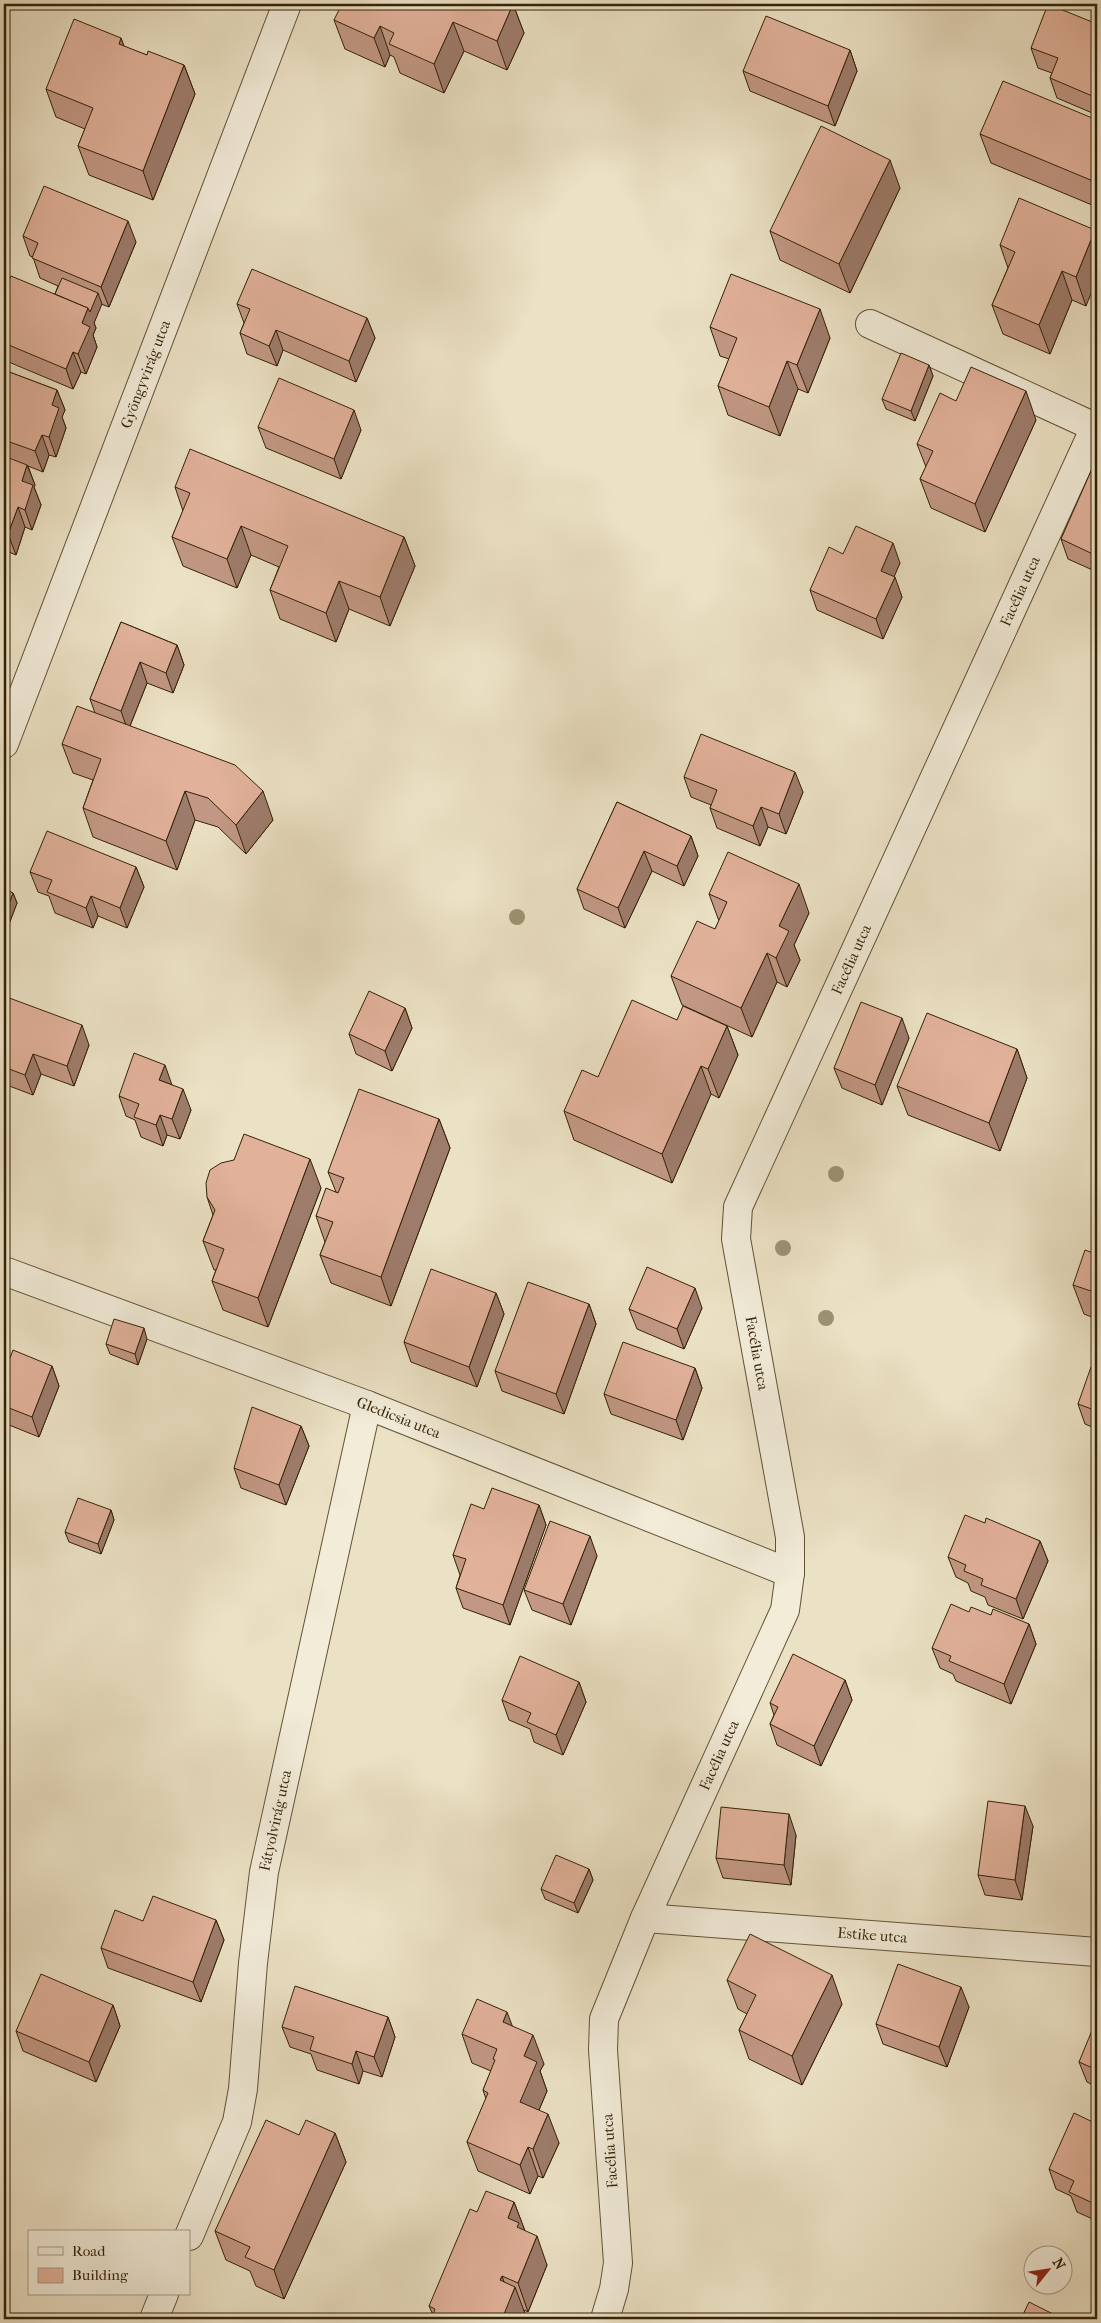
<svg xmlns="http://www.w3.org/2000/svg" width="1101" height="2323" font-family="'IM FELL French Canon',serif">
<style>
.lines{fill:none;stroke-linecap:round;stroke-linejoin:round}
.minor-casing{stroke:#615236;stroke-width:30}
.minor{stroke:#f2ecd9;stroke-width:28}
.tree{fill:#9c9273}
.wall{fill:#c29884;stroke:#332207}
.shaded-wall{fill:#9e7c6c;stroke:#332207}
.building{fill:#e1b19a;stroke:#332207}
.labels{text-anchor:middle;stroke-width:5;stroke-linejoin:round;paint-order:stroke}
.street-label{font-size:15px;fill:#332207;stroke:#f2ecd9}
</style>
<rect width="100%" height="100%" fill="#ebe1c4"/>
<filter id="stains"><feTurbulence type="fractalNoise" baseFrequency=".004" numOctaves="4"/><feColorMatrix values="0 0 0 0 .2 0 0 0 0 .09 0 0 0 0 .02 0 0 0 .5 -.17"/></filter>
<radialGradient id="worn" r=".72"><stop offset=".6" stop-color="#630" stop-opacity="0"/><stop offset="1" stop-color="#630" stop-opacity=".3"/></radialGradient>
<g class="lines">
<!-- minor casing -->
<g class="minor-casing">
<g id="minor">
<polyline points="870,324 1097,428"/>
<path id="s1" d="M4 744 287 4"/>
<path id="s2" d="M4 1271 367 1405 790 1573"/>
<path id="s3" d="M645 1918 1097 1952"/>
<path id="s4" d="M189 2236 237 2122 243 2089 253 1963 264 1872 367 1405"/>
<polyline points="154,2319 164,2294"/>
<path id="s5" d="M605 2319 614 2289 618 2263 603 2050 604 2019 645 1918 785 1610 790 1573V1537L736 1239 738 1207 1097 423"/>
</g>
</g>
<!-- minor -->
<use href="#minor" class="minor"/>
</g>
<!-- trees -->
<g class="tree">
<circle cx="517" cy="917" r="8"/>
<circle cx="836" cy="1174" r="8"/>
<circle cx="783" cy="1248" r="8"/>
<circle cx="826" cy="1318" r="8"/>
</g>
<!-- wall -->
<g class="wall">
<polygon points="513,4 524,33 507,70 464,51 444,93 400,73 394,57 390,55 385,67 345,49 334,20"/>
<polygon points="1097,24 1097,115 1057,98 1050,78 1052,73 1038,68 1031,48"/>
<polygon points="121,38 124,47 147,55 184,65 195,94 153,200 89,175 78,146 85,129 56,117 46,89"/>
<polygon points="850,50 857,71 835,126 750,91 743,71"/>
<polygon points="1097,120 1097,207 991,163 980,134"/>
<polygon points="900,188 850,293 780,260 770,231"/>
<polygon points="1095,230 1086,306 1072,300 1050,354 1003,334 992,305 1008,268 1000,245"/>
<polygon points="23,236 136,242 109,307 101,304 94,323 96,328 93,335 97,347 86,374 81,372 73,389 4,360 4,292 55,294 58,286 40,278 33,257 30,256"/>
<polygon points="237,304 367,318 375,338 356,382 283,350 277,366 247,354 240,333 244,323"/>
<polygon points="710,327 830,338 808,393 798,389 780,436 728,415 718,386 729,359 720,356"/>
<polygon points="929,365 933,376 915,421 886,409 882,399"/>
<polygon points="4,370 57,390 65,410 62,417 66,428 56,457 49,455 43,472 28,466 35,485 34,487 41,505 32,530 25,527 16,555 4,550"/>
<polygon points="956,401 1036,420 985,532 931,508 920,479 926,467 917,444"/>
<polygon points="258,427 361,430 341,479 266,448"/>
<polygon points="1097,463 1097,572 1068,559 1061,539"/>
<polygon points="175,487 404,537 415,566 390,626 349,609 336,642 280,619 270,590 279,567 251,555 237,588 183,566 172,537 183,511"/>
<polygon points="843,554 900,563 894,576 902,597 883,639 817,610 810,590"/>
<polygon points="121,622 177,645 184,665 173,693 147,683 130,726 273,820 246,854 218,827 195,820 177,870 93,837 83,808 93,780 73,773 62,744 95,713 90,699"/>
<polygon points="684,777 803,792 786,834 768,827 760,846 717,828 710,808 711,805 691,797"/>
<polygon points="617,802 691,836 698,856 684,886 652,871 625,928 584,909 577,889"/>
<polygon points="136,867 144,887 127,928 98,916 93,928 55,913 49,896 38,892 30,872"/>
<polygon points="4,889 13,893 17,903 9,924 4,923"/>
<polygon points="709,894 809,913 794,945 800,960 787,987 777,982 752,1037 682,1005 671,976 715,929 719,921"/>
<polygon points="4,996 89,1045 74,1086 41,1074 33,1095 4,1084"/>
<polygon points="405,1008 412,1028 392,1071 356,1054 349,1034"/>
<polygon points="677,1020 727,1026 738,1055 719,1098 711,1094 672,1183 574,1140 564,1111 598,1077"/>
<polygon points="909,1038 882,1105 842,1088 834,1068"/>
<polygon points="1017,1049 1027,1078 1000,1151 908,1115 897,1086"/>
<polygon points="172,1085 191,1110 180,1139 167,1135 163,1146 141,1137 135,1120 126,1116 119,1096"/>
<polygon points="439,1119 450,1148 391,1306 331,1283 320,1255 325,1242 316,1216 336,1192 328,1172"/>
<polygon points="1097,1161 1097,1190 1092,1175"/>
<polygon points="321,1188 268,1327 223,1310 212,1281 216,1270 214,1270 203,1241 213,1215 207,1197"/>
<polygon points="1097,1251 1097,1319 1084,1314 1073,1285 1096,1254"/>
<polygon points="496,1293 504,1314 477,1387 411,1362 404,1342"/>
<polygon points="589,1304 596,1324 564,1414 502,1391 495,1371"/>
<polygon points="702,1308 684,1349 637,1329 629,1309"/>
<polygon points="147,1339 138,1365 110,1354 106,1344"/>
<polygon points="52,1366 59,1386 39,1437 4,1423 4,1374"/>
<polygon points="695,1368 702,1388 683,1440 611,1414 604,1394"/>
<polygon points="1097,1370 1097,1429 1085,1424 1078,1404"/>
<polygon points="301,1426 309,1446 286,1505 241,1488 234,1468"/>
<polygon points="539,1505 546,1525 510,1625 463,1608 456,1588 460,1575 453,1555 484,1509"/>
<polygon points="111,1510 114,1520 101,1554 69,1542 65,1532"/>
<polygon points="985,1523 1040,1541 1048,1561 1023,1619 988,1605 985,1597 971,1591 968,1583 956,1577 948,1557"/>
<polygon points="597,1556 571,1625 532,1610 524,1590"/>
<polygon points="969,1612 991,1615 1029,1624 1036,1644 1011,1704 956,1681 953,1674 940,1668 932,1648"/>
<polygon points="845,1680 852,1700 821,1766 777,1745 770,1724 774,1715 770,1703"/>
<polygon points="579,1682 586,1702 563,1755 534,1742 530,1729 509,1720 502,1700"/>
<polygon points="1033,1826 1022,1900 985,1895 978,1875"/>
<polygon points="796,1835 791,1885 723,1878 716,1858"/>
<polygon points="589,1869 593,1880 578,1913 545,1899 541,1889"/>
<polygon points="216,1920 224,1940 201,2002 108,1968 101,1948 143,1921"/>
<polygon points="727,1980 842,2004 802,2085 749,2059 739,2030 747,2014 738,2009"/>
<polygon points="113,2005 120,2026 96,2082 23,2051 16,2031"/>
<polygon points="969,2007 947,2067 883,2044 876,2024"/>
<polygon points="388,2017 395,2037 382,2077 363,2071 359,2084 317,2070 311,2054 290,2047 282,2027"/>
<polygon points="512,2026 544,2064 540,2071 547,2091 539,2110 559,2143 543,2178 538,2176 530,2194 478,2171 467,2142 486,2099 483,2090 491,2071 472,2063 462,2034"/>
<polygon points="1097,2030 1097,2087 1087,2082 1079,2062"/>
<polygon points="1097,2124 1097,2221 1077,2212 1071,2196 1056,2189 1049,2169"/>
<polygon points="335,2133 346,2162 284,2299 256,2286 250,2271 226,2260 215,2231 299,2135"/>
<polygon points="514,2202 525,2231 547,2265 528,2312 524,2310 526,2316 524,2319 431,2319 433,2315 429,2306"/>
</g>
<!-- shaded-wall -->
<g class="shaded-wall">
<polygon points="513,4 524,33 507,70 497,41"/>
<polygon points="453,22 464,51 444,93 434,64"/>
<polygon points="380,26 390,55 385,67 374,38"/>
<polygon points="121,38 132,67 119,44"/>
<polygon points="850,50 857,71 835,126 828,106"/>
<polygon points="184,65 195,94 153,200 143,171"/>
<polygon points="890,160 900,188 850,293 839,264"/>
<polygon points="1097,171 1097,192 1093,181"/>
<polygon points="128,221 136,242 109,307 101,287"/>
<polygon points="1095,230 1097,235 1097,279 1086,306 1076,277"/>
<polygon points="1062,271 1072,300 1050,354 1039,325"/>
<polygon points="98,293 102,304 94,323 96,328 93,335 97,347 86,374 78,354 82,323 88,308"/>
<polygon points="820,309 830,338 808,393 797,365"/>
<polygon points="367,318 375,338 356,382 349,361"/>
<polygon points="276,330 283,350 277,366 269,346"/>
<polygon points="73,352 81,372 73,389 66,369"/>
<polygon points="787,361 798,389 780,436 769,407"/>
<polygon points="929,365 933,376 915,421 911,411"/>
<polygon points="57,390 65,410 62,417 66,428 56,457 49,437 52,405"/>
<polygon points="1026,391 1036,420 985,532 975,504"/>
<polygon points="354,410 361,430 341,479 334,459"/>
<polygon points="42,435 49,455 43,472 35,451"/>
<polygon points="27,465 35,485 34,487 41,505 32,530 25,510 22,481"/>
<polygon points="18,507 25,527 16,555 8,534"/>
<polygon points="241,526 251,555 237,588 227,559"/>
<polygon points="404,537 415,566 390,626 380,597"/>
<polygon points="893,543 900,563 888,591 881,571"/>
<polygon points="895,577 902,597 883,639 876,619"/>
<polygon points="339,581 349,609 336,642 326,613"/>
<polygon points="177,645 184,665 173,693 166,673"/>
<polygon points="140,662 147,683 128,731 121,711"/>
<polygon points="795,772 803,792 786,834 779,814"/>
<polygon points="185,791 195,820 177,870 166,841"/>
<polygon points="263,791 273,820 246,854 236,825"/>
<polygon points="761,807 768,827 760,846 753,826"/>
<polygon points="691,836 698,856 684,886 677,866"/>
<polygon points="644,851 652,871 625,928 618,908"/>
<polygon points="136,867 144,887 127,928 120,908"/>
<polygon points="799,884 809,913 794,945 800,960 787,987 776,958 779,926"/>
<polygon points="13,893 17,903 9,924 5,914"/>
<polygon points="91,896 98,916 93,928 86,908"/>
<polygon points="767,953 777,982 752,1037 741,1008"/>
<polygon points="405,1008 412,1028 392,1071 385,1051"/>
<polygon points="902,1018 909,1038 882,1105 875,1085"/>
<polygon points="82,1025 89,1045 74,1086 67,1066"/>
<polygon points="727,1026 738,1055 719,1098 708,1069"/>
<polygon points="1017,1049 1027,1078 1000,1151 989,1123"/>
<polygon points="33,1054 41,1074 33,1095 25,1075"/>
<polygon points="165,1065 172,1085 159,1080"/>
<polygon points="701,1066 711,1094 672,1183 662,1154"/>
<polygon points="183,1089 191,1110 180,1139 172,1119"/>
<polygon points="160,1115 167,1135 163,1146 156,1125"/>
<polygon points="439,1119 450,1148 391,1306 381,1277"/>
<polygon points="310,1159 321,1188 268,1327 258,1298"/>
<polygon points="695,1288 702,1308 684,1349 677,1329"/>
<polygon points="496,1293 504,1314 477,1387 469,1367"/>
<polygon points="589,1304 596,1324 564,1414 556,1394"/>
<polygon points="144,1328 147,1339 138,1365 135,1354"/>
<polygon points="52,1366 59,1386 39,1437 32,1417"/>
<polygon points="695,1368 702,1388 683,1440 676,1420"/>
<polygon points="301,1426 309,1446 286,1505 279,1485"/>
<polygon points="539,1505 546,1525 510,1625 503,1605"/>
<polygon points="111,1510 114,1520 101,1554 98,1544"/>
<polygon points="590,1536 597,1556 571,1625 563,1604"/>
<polygon points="1040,1541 1048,1561 1023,1619 1016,1599"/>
<polygon points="1029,1624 1036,1644 1011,1704 1004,1684"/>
<polygon points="845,1680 852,1700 821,1766 814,1746"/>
<polygon points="579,1682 586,1702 563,1755 556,1735"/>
<polygon points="1025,1806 1033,1826 1022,1900 1015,1880"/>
<polygon points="789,1814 796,1835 791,1885 784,1865"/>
<polygon points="589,1869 593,1880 578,1913 574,1903"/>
<polygon points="216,1920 224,1940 201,2002 193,1982"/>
<polygon points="832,1975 842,2004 802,2085 792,2056"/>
<polygon points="961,1987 969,2007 947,2067 939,2047"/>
<polygon points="113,2005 120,2026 96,2082 89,2062"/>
<polygon points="507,2012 518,2041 503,2022"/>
<polygon points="388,2017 395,2037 382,2077 374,2057"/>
<polygon points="533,2035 544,2064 540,2071 547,2091 530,2131 520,2102 524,2056"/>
<polygon points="356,2051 363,2071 359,2084 352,2064"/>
<polygon points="548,2114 559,2143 543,2178 533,2149"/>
<polygon points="335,2133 346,2162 284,2299 274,2270"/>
<polygon points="528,2147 538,2176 530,2194 520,2165"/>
<polygon points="514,2202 525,2231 523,2235 508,2218"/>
<polygon points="537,2236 547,2265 528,2312 518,2283"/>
<polygon points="502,2276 510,2299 515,2287 526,2316 524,2319 502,2319 500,2280"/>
</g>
<!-- building -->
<g class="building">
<polygon points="342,4 513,4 497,41 453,22 434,64 389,44 394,33 380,26 374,38 334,20"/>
<polygon points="1048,4 1097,24 1097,98 1050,78 1058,58 1031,48"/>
<polygon points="766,16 850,50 828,106 743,71"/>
<polygon points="74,19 121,38 119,44 147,55 148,51 184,65 143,171 78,146 93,108 46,89"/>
<polygon points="1003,81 1097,120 1097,171 1093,181 980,134"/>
<polygon points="821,126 890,160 839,264 770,231"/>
<polygon points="44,186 128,221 101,287 32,258 38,243 23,236"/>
<polygon points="1019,198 1095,230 1076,277 1062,271 1039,325 992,305 1015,252 1000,245"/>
<polygon points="252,269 367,318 349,361 276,330 269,346 240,333 250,309 237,304"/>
<polygon points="731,274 820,309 797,365 787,361 769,407 718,386 737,338 710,327"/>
<polygon points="11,276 88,308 82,323 90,327 78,354 73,352 66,369 4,343 4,292"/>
<polygon points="62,278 98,293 90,312 88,308 55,294"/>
<polygon points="901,353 929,365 911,411 882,399"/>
<polygon points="971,367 1026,391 975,504 920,479 933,451 917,444 940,393 956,401"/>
<polygon points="4,370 57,390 52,405 59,408 49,437 42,435 35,451 4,440"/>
<polygon points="279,378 354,410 334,459 258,427"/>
<polygon points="190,449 404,537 380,597 339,581 326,613 270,590 288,546 241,526 227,559 172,537 190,493 175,487"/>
<polygon points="4,456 27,465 22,481 33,485 25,510 18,507 8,534 4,533"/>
<polygon points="1095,462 1097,463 1097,556 1061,539"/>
<polygon points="856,526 893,543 881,571 895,577 876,619 810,590 829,547 843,554"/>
<polygon points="121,622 177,645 166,673 140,662 121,711 90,699"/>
<polygon points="77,706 235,765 263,791 236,825 208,798 185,791 166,841 83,808 101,759 62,744"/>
<polygon points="701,734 795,772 779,814 761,807 753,826 710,808 717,790 684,777"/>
<polygon points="617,802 691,836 677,866 644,851 618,908 577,889"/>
<polygon points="47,831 136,867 120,908 91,896 86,908 47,892 52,880 30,872"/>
<polygon points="728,852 799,884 779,926 789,931 776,958 767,953 741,1008 671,976 697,921 715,929 727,902 709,894"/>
<polygon points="4,889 13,893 5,914 4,914"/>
<polygon points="369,991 405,1008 385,1051 349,1034"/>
<polygon points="4,996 82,1025 67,1066 33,1054 25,1075 4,1067"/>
<polygon points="632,1000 677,1020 683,1006 727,1026 708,1069 701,1066 662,1154 564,1111 582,1070 598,1077"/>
<polygon points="861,1002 902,1018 875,1085 834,1068"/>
<polygon points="927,1013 1017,1049 989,1123 897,1086"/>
<polygon points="134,1053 165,1065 159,1080 183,1089 172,1119 160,1115 156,1125 134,1117 139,1104 119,1096"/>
<polygon points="359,1089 439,1119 381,1277 320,1255 333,1222 316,1216 326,1188 338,1193 344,1178 328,1172"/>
<polygon points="244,1134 310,1159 258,1298 212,1281 224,1249 203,1241 215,1210 207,1197 206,1183 210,1170 221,1163 234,1160"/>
<polygon points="1097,1161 1097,1177 1092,1175"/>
<polygon points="1085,1250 1096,1254 1097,1251 1097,1293 1073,1285"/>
<polygon points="647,1267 695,1288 677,1329 629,1309"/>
<polygon points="431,1269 496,1293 469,1367 404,1342"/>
<polygon points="528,1282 589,1304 556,1394 495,1371"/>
<polygon points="114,1319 144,1328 135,1354 106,1344"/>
<polygon points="623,1342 695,1368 676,1420 604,1394"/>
<polygon points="13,1350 52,1366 32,1417 4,1406 4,1374"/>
<polygon points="1091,1367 1097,1370 1097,1411 1078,1404"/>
<polygon points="252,1407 301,1426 279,1485 234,1468"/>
<polygon points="492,1488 539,1505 503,1605 456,1588 466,1559 453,1555 471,1504 484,1509"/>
<polygon points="78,1498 111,1510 98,1544 65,1532"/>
<polygon points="965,1515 985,1523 986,1518 1040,1541 1016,1599 981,1585 983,1579 964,1571 966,1565 948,1557"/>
<polygon points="550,1521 590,1536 563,1604 524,1590"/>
<polygon points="951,1604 969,1612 971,1607 991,1615 993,1609 1029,1624 1004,1684 949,1661 951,1656 932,1648"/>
<polygon points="793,1654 845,1680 814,1746 770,1724 778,1707 770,1703"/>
<polygon points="520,1656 579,1682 556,1735 527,1722 531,1713 502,1700"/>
<polygon points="988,1801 1025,1806 1015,1880 978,1875"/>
<polygon points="721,1807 789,1814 784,1865 716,1858"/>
<polygon points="556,1855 589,1869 574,1903 541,1889"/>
<polygon points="153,1896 216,1920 193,1982 101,1948 115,1910 143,1921"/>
<polygon points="750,1934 832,1975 792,2056 739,2030 756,1995 727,1980"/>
<polygon points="898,1964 961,1987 939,2047 876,2024"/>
<polygon points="41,1974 113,2005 89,2062 16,2031"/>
<polygon points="295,1986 388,2017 374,2057 356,2051 352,2064 310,2050 314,2037 282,2027"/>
<polygon points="477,1999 507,2012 503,2022 533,2035 524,2056 537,2062 520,2102 548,2114 533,2149 528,2147 520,2165 467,2142 488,2093 483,2090 495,2060 493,2059 497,2049 462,2034"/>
<polygon points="1093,2028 1097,2030 1097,2070 1079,2062"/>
<polygon points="1074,2113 1097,2124 1097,2205 1069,2192 1074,2181 1049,2169"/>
<polygon points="266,2120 299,2135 306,2120 335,2133 274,2270 245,2257 250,2247 215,2231"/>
<polygon points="486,2191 514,2202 508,2218 519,2223 517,2227 537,2236 518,2283 502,2276 500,2280 515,2287 502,2319 431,2319 435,2309 429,2306 470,2209 477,2212"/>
<polygon points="1029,2302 1063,2319 1021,2319"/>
<polygon points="696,2315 706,2319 694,2319"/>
</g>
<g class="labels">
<!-- street labels -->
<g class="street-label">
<text dy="5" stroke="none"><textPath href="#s1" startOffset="396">Gyöngyvirág utca</textPath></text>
<text dy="5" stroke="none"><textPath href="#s5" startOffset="1835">Facélia utca</textPath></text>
<text dy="5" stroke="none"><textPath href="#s5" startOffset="1430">Facélia utca</textPath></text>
<text transform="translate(757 1353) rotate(80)" y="5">Facélia utca</text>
<text dy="5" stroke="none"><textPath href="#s2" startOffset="421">Gledicsia utca</textPath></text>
<text dy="5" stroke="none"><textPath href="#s5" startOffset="590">Facélia utca</textPath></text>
<text dy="5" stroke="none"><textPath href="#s4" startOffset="428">Fátyolvirág utca</textPath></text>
<text dy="5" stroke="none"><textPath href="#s3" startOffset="228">Estike utca</textPath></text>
<text transform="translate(610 2151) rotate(-94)" y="5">Facélia utca</text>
</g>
</g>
<!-- margin -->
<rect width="1101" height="2323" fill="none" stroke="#ebe1c4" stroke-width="20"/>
<rect x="5" y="5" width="1091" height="2313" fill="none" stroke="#332207" stroke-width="2.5"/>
<rect x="10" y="10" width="1081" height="2303" fill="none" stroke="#332207"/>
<!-- legend -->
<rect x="28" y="2230" width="162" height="65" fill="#f2ecd9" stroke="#a69b85"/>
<rect x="38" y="2247" width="25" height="8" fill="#f2ecd9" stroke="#a69b85"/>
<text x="72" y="2256" font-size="15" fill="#332207">Road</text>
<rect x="38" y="2268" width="25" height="15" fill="#e1b19a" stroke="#a69b85"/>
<text x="72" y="2280" font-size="15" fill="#332207">Building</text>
<!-- north arrow -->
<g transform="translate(1048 2270) rotate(60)"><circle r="24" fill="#f2ecd9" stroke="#a69b85"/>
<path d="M0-4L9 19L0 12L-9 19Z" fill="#8f2418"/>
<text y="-8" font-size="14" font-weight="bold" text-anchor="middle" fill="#332207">N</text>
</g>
<rect width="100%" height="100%" filter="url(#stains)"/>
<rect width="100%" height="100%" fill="url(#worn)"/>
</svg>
